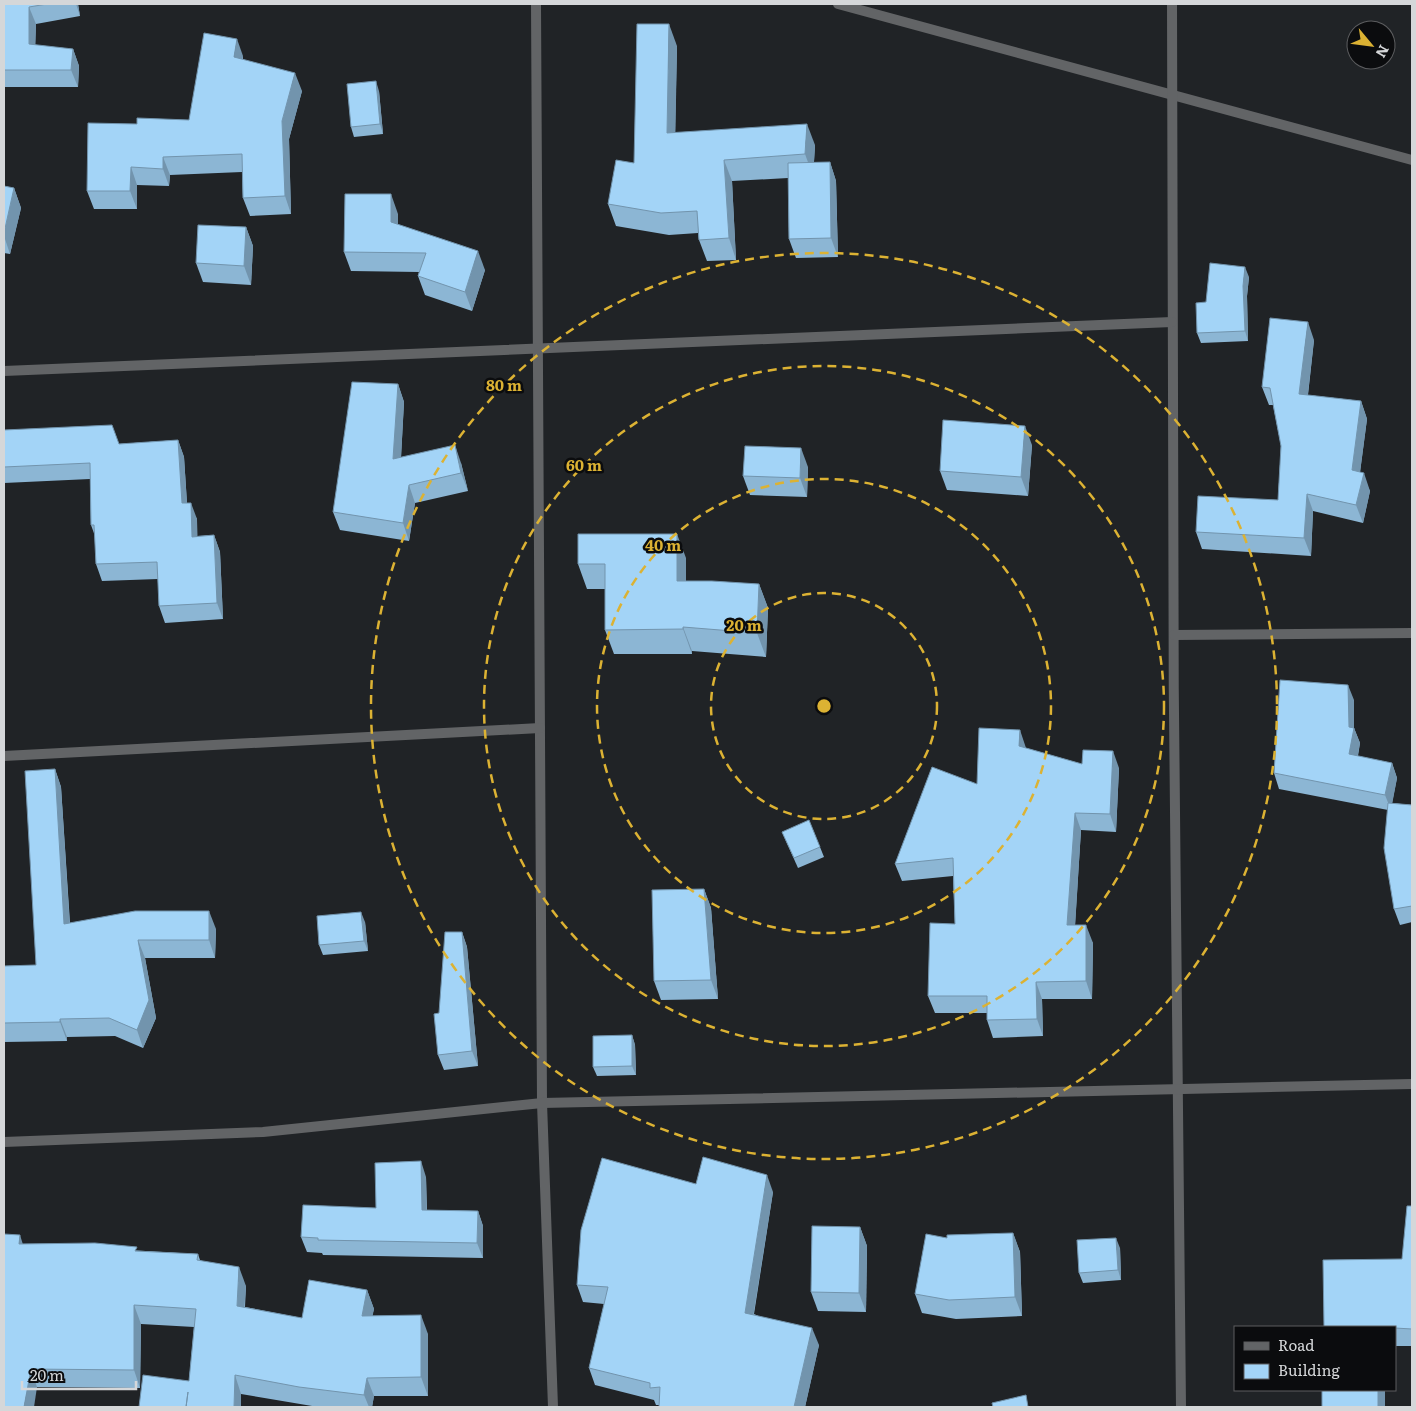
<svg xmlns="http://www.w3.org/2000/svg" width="1416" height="1411" font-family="Literata,serif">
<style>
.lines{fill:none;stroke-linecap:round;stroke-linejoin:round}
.street{stroke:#626466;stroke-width:10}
.wall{fill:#8cb6d4}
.shaded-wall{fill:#7294ad}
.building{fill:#a3d4f7;stroke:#7294ad}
.ring{fill:none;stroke:#dcb233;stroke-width:2.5;stroke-dasharray:9 6}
.centre{fill:#dcb233;stroke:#0b0c0e;stroke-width:2.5}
.ring-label{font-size:15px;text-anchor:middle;font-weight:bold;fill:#dcb233;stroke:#0b0c0e;stroke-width:5;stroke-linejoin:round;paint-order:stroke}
</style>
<rect width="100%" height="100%" fill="#202326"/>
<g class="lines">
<!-- street -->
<g class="street">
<polyline points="536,4 542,1103 553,1407"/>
<polyline points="838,4 1412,160"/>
<path d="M1172 4C1171 472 1175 939 1181 1407"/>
<polyline points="4,371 1172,322"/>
<polyline points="1174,635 1412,633"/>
<polyline points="4,756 540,728"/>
<polyline points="4,1142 263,1132 542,1103 1412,1084"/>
</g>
</g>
<!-- wall -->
<g class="wall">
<polygon points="4,4 78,4 80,16 36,24 35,45 73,49 79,66 78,87 4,87"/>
<polygon points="677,46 675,132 815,145 814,162 830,162 836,181 838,257 796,258 789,239 788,178 732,181 736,260 707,261 699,240 698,233 669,235 616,226 608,204 634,163"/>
<polygon points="243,56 243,60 302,91 289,139 291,214 250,216 243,198 242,172 170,175 169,186 137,185 137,209 94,209 87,191 137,124 189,120"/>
<polygon points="379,91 383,134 354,137 351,127"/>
<polygon points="4,186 14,188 21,208 10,254 4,253"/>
<polygon points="398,214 398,225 485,270 472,311 425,295 418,276 419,272 351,271 344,252"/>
<polygon points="246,227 253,246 251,285 203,282 196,263"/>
<polygon points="1249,277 1247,296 1248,341 1201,343 1197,333 1206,302"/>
<polygon points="1314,340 1308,395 1361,401 1367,419 1360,472 1370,491 1363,523 1313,511 1311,556 1202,549 1196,532 1278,500 1281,446 1273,405 1269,405 1262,387"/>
<polygon points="398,384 404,402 401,457 461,463 468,491 415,503 409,541 340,530 333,512"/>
<polygon points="4,430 119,444 178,440 184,457 187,503 197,519 197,536 214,535 220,552 223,619 165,623 159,606 158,579 102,581 96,564 95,536 91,525 90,479 4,483"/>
<polygon points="1032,445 1028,496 947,490 940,471"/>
<polygon points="808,467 807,497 750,495 743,476"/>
<polygon points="686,558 686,581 759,584 768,608 766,657 692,651 692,654 614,654 605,630 605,589 587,589 578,564"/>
<polygon points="1354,700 1354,728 1360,743 1358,756 1392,763 1397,778 1392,803 1412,805 1412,922 1400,925 1394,909 1388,810 1279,789 1274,773"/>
<polygon points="1026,748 1082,764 1119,768 1116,832 1081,830 1075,925 1093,943 1092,999 1042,999 1043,1036 993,1038 987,1020 987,1013 935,1013 928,996 955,924 953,876 902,881 895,864 977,784"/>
<polygon points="55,769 61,787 70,923 216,929 215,958 145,958 156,1018 143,1048 115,1036 67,1037 67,1041 4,1042 4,966 36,965"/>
<polygon points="782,832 820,847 824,857 798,868"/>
<polygon points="704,889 711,908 718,999 661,1000 654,981"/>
<polygon points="365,922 368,951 323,955 319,945"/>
<polygon points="462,932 467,947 478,1066 444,1070 438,1055 439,1013"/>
<polygon points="632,1035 635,1045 636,1075 597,1076 593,1067"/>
<polygon points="426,1177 427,1210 478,1211 483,1226 483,1258 323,1255 322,1253 307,1252 301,1237 376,1208"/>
<polygon points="696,1184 773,1192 754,1314 819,1345 805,1407 659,1407 659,1405 656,1405 654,1400 595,1385 589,1368 604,1304 583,1302 577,1285"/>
<polygon points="1412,1206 1412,1346 1395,1346 1395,1327 1402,1259"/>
<polygon points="860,1227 867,1246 866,1312 818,1311 811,1292"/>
<polygon points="1013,1233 1020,1252 1022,1316 956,1319 922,1313 915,1294 947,1238"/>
<polygon points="23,1244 198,1254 200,1260 246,1286 245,1307 302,1318 367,1290 374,1309 372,1316 428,1334 428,1396 374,1396 372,1407 318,1407 241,1394 241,1407 139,1407 189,1381 194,1327 141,1324 140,1388 37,1387 4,1407"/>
<polygon points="1120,1248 1121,1280 1083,1283 1079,1273"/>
</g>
<!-- shaded-wall -->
<g class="shaded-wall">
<polygon points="76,4 78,4 80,16"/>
<polygon points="29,7 36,24 35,61 29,44"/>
<polygon points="669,24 677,46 675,155 667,133"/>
<polygon points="237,39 243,56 240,75 234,57"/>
<polygon points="73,49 79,66 78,87 71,70"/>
<polygon points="295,73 302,91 289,139 291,214 285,196 282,121"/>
<polygon points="376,81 379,91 383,134 380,124"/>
<polygon points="807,124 815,145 813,176 805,154"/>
<polygon points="163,157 170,175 169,186 163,169"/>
<polygon points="724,160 732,181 736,260 729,238"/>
<polygon points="830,162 836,181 838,257 831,238"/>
<polygon points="131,167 137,185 137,209 130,191"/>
<polygon points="14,188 21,208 10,254 4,236 4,233"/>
<polygon points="391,194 398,214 398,241 391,222"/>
<polygon points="246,227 253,246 251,285 244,266"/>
<polygon points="478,251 485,270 472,311 465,292"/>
<polygon points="1245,267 1249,277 1247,296 1248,341 1245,331 1243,286"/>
<polygon points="1308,322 1314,340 1306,411 1299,394"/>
<polygon points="398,384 404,402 400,477 393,459"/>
<polygon points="1361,401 1367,419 1358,488 1352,470"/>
<polygon points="1025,426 1032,445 1028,496 1021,477"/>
<polygon points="178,440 184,457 188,519 182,503"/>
<polygon points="455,445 461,463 468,491 461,473"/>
<polygon points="801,448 808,467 807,497 800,478"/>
<polygon points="1364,473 1370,491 1363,523 1356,505"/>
<polygon points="409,485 415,503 409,541 403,523"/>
<polygon points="1307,494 1313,511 1311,556 1304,538"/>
<polygon points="191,503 197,519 198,553 192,537"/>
<polygon points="677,534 686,558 686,606 677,581"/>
<polygon points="214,535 220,552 223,619 217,603"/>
<polygon points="759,584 768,608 766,657 757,633"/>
<polygon points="683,627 692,651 692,654 683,629"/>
<polygon points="1348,685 1354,700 1354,728 1360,743 1355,770 1349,754"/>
<polygon points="1020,730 1026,748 1025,763 1019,746"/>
<polygon points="1113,751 1119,768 1116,832 1110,814"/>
<polygon points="1392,763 1397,778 1391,810 1385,795"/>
<polygon points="55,769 61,787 71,943 64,924"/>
<polygon points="1075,813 1081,830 1074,943 1067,925"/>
<polygon points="704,889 711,908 718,999 711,980"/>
<polygon points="209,911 216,929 215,958 209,940"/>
<polygon points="361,912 365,922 368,951 364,941"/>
<polygon points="1086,925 1093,943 1092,999 1086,981"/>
<polygon points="462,932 467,947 478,1066 472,1051"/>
<polygon points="138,940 145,958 156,1018 143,1048 137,1030"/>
<polygon points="1036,982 1042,999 1043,1036 1037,1019"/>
<polygon points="60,1019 67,1037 67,1041 60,1022"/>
<polygon points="632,1035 635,1045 636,1075 632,1066"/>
<polygon points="421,1161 426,1177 427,1225 422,1210"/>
<polygon points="767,1175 773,1192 751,1330 745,1313"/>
<polygon points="478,1211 483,1226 483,1258 477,1243"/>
<polygon points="860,1227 867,1246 866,1312 859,1293"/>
<polygon points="1013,1233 1020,1252 1022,1316 1015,1297"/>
<polygon points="20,1235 26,1254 19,1244"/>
<polygon points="1116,1238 1120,1248 1121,1280 1118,1270"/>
<polygon points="239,1267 246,1286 243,1324 237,1306"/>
<polygon points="367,1290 374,1309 369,1334 362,1316"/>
<polygon points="134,1305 141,1324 140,1388 134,1370"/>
<polygon points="421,1315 428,1334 428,1396 421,1377"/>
<polygon points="812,1328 819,1345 805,1407 794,1407"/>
<polygon points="31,1369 37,1387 34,1407 24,1407"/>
<polygon points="235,1375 241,1394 241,1407 234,1407"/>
<polygon points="367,1378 374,1396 372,1407 369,1407 364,1395"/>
<rect x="1378" y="1390" width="7" height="17"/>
</g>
<!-- building -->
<g class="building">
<polygon points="4,4 47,4 29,7 29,44 73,49 71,70 4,70"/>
<polygon points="637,24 669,24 667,133 807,124 805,154 724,160 729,238 699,240 697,211 661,213 608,204 616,160 634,163"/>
<polygon points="204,33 237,39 234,57 295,73 282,121 285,196 243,198 242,154 163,157 163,169 131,167 130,191 87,191 88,123 137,124 137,118 189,120"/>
<polygon points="376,81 380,124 351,127 347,84"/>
<polygon points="830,162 831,238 789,239 788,163"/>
<polygon points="4,186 14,188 4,233"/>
<polygon points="345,194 391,194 391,222 478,251 465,292 418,276 426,253 344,252"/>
<polygon points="198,225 246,227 244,266 196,263"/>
<polygon points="1210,263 1245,267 1243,286 1245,331 1197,333 1196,303 1206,302"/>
<polygon points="1270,318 1308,322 1299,394 1361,401 1352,470 1364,473 1356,505 1307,494 1304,538 1196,532 1198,496 1278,500 1281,446 1270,388 1262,387"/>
<polygon points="352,382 398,384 393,459 455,445 461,473 409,485 403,523 333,512"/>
<polygon points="943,420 1025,426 1021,477 940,471"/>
<polygon points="112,425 119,444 178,440 182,503 191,503 192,537 214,535 217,603 159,606 157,562 96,564 94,525 91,525 90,463 4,467 4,430"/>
<polygon points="745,446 801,448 800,478 743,476"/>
<polygon points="578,534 677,534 677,581 712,581 759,584 757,633 683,627 683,629 605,630 605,564 578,564"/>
<polygon points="1280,680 1348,685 1349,727 1354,728 1349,754 1392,763 1385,795 1274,773"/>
<polygon points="979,728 1020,730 1019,746 1082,764 1083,750 1113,751 1110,814 1075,813 1067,925 1086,925 1086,981 1036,982 1037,1019 987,1020 987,996 928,996 930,923 955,924 953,858 895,864 932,767 977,784"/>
<polygon points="55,769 64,924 135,911 209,911 209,940 138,940 149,1000 137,1030 109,1018 60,1019 60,1022 4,1023 4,966 36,965 25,771"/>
<polygon points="1388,803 1412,805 1412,906 1394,909 1384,848"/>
<polygon points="809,820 820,847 794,858 782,832"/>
<polygon points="704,889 711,980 654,981 652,890"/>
<polygon points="361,912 364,941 319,945 317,916"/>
<polygon points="445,932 462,932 472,1051 438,1055 434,1014 439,1013"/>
<polygon points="632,1035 632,1066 593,1067 593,1036"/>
<polygon points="703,1157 767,1175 745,1313 812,1328 794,1407 659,1407 660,1387 650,1388 650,1383 589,1368 608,1287 577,1285 581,1230 602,1158 696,1184"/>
<polygon points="421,1161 422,1210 478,1211 477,1243 318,1240 318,1238 301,1237 303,1205 376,1208 375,1163"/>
<polygon points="1407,1206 1412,1206 1412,1329 1395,1328 1395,1327 1324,1327 1323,1260 1402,1259"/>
<polygon points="812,1226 860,1227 859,1293 811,1292"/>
<polygon points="1013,1233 1015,1297 949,1300 915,1294 926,1234 947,1238 947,1235"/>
<polygon points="4,1234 20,1235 19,1244 95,1243 137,1247 135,1251 198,1254 197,1260 239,1267 237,1306 302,1318 309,1280 367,1290 362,1316 421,1315 421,1377 367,1378 364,1395 299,1387 235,1375 234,1407 186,1407 188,1392 186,1407 139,1407 143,1375 189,1381 196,1309 134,1305 134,1370 31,1369 24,1407 4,1407"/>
<polygon points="1116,1238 1118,1270 1079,1273 1077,1240"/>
<rect x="1322" y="1390" width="56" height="17"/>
<polygon points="1026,1395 1028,1407 993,1407 992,1403"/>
</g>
<!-- distance rings -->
<g class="ring">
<circle cx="824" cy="706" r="113"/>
<circle cx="824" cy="706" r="227"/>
<circle cx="824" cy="706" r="340"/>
<circle cx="824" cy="706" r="453"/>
</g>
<circle cx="824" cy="706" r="8" class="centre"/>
<g class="ring-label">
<text x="504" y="391">80 m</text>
<text x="584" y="471">60 m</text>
<text x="663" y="551">40 m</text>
<text x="744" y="631">20 m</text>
</g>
<!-- border -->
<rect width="1416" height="1411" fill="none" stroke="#d5d7d9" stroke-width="10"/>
<!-- legend -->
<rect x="1234" y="1326" width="162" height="65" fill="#0b0c0e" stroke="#5c5d5f"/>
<rect x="1244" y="1342" width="25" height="8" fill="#626466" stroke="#5c5d5f"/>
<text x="1278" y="1351" font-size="15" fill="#d5d7d9">Road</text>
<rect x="1244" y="1364" width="25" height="15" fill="#a3d4f7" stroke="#5c5d5f"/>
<text x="1278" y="1376" font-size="15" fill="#d5d7d9">Building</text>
<!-- north arrow -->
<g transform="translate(1371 45) rotate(119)"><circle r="24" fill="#0b0c0e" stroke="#5c5d5f"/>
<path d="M0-4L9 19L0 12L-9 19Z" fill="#dcb233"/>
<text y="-8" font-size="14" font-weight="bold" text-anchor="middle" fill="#d5d7d9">N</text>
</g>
<!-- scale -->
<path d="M22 1381v8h114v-8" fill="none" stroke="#d5d7d9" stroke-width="2.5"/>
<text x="30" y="1381" font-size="15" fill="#d5d7d9" stroke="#0b0c0e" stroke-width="4" paint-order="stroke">20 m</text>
</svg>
